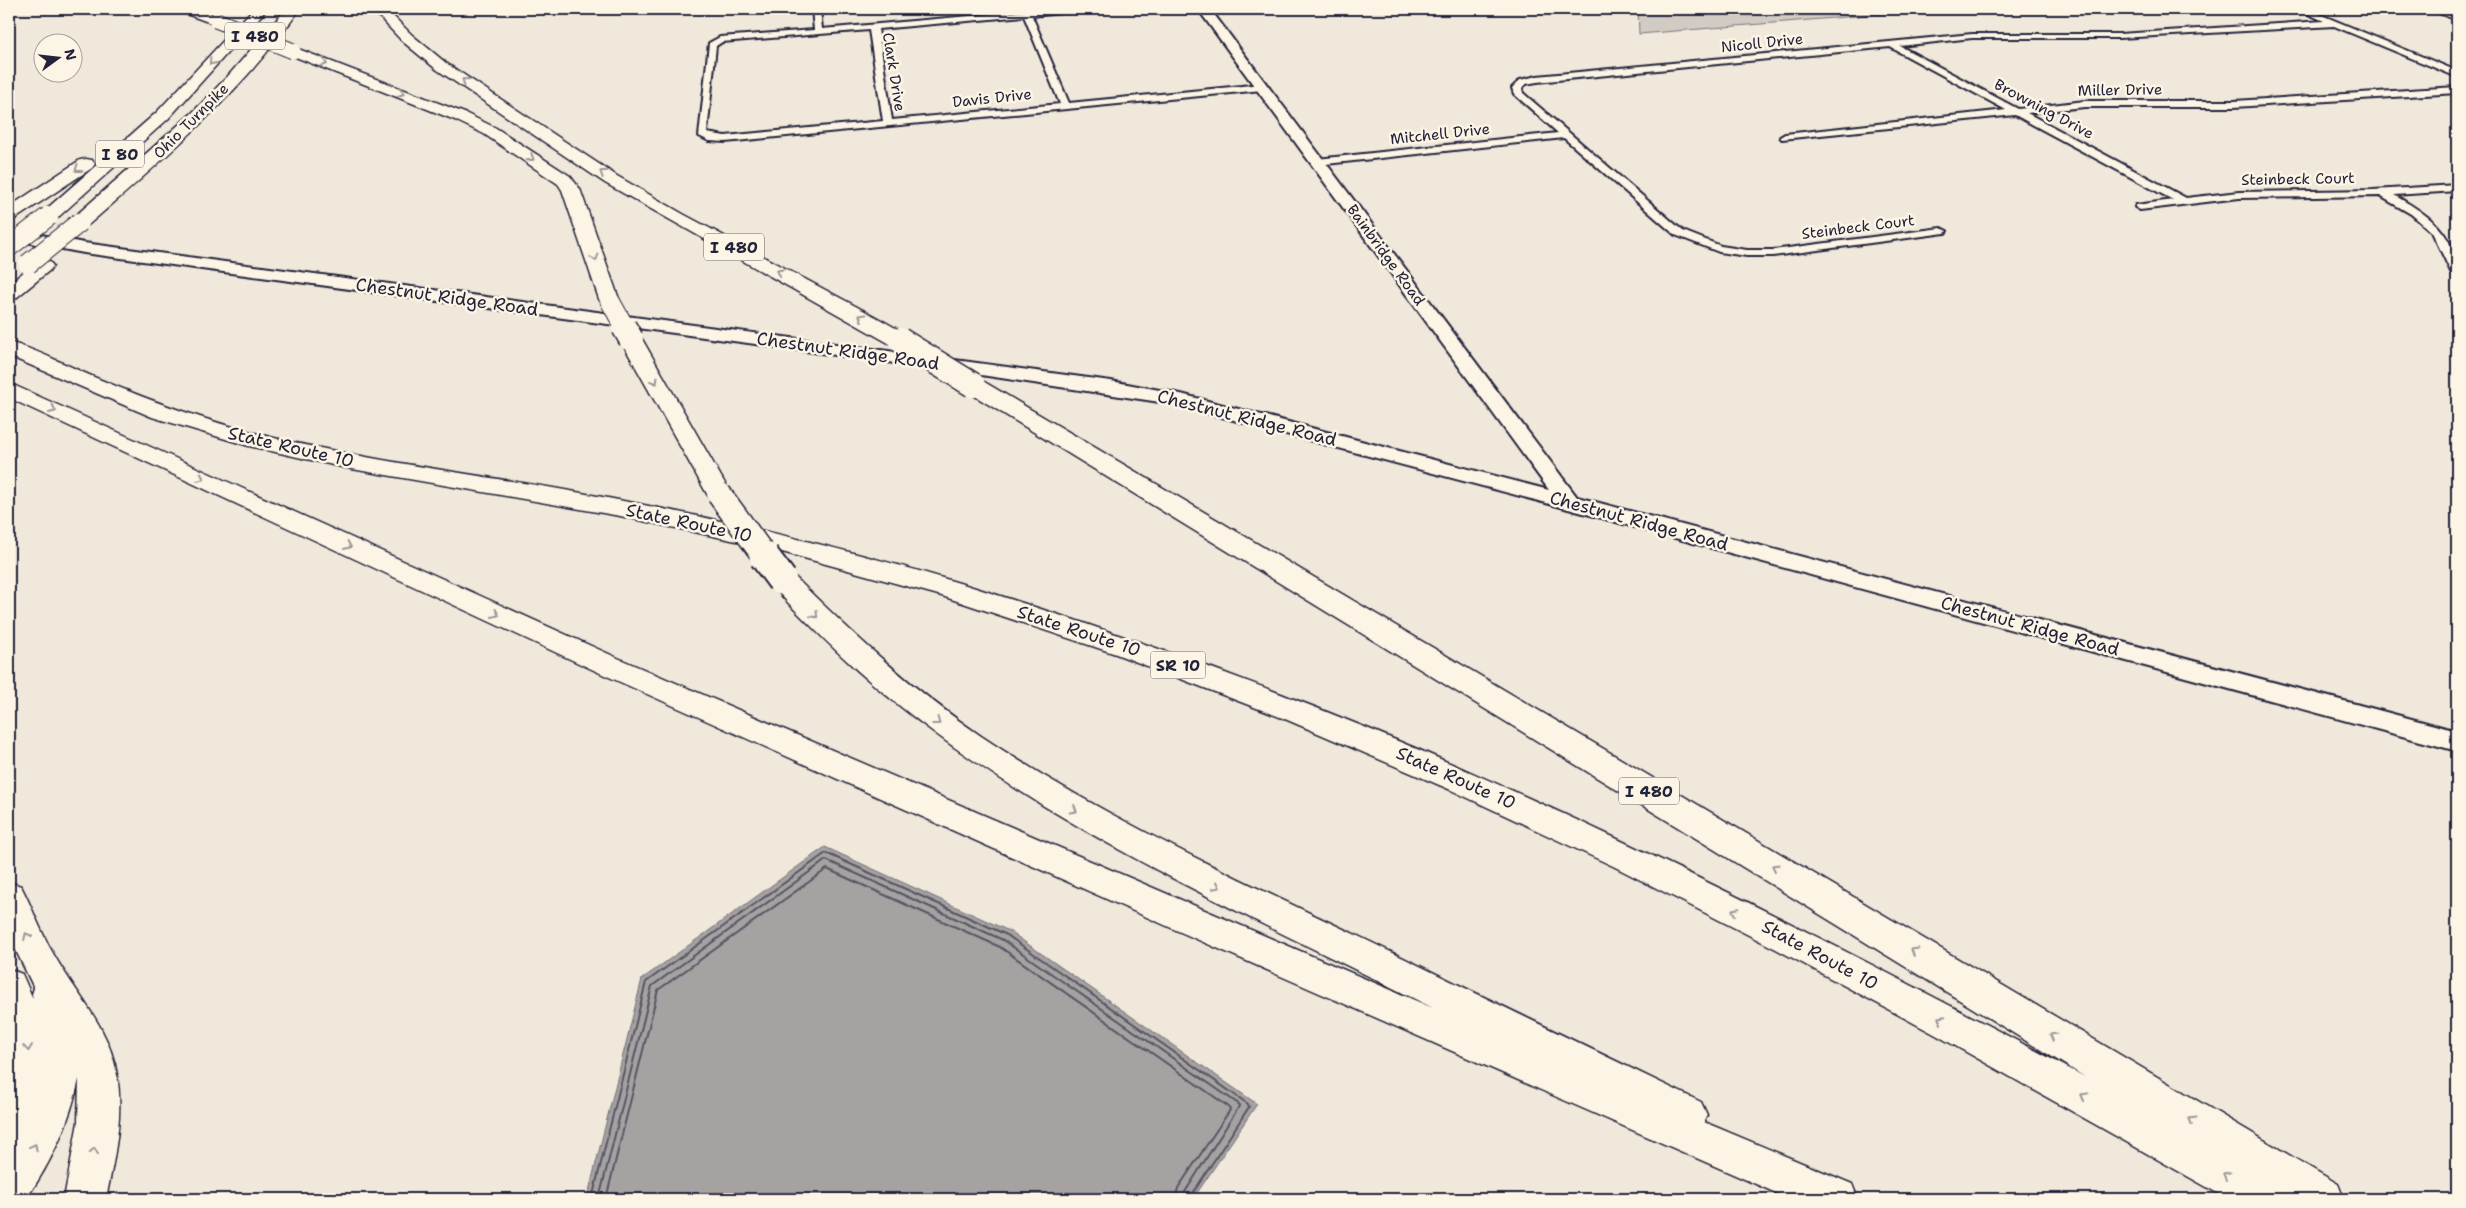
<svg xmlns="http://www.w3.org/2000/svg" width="2466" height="1208" font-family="'Shantell Sans',sans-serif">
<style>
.green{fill:#d1cbc3;stroke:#7a767f}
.water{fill:#a6a2a2;stroke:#716f79}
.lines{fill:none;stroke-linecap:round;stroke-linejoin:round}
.shore{stroke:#575564;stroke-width:2}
.street-casing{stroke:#22223b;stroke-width:4}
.secondary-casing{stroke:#22223b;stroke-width:4}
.highway-casing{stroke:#22223b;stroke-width:3}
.street{fill:#fcf5e5;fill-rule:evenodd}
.secondary{fill:#fcf5e5;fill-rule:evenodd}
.highway{fill:#fcf5e5;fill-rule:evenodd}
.highway-bridge-far3-casing{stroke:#22223b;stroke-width:17;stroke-linecap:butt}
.highway-bridge-far2-casing{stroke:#22223b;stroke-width:21;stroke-linecap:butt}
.highway-bridge-far1-casing{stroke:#22223b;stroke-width:27;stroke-linecap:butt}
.highway-bridge-casing{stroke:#22223b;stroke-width:33;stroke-linecap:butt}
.highway-bridge-far3{stroke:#fcf5e5;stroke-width:15}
.highway-bridge-far2{stroke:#fcf5e5;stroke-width:19}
.highway-bridge-far1{stroke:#fcf5e5;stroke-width:24}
.highway-bridge{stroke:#fcf5e5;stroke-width:29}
.oneway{stroke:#9a9698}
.labels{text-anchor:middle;stroke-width:5;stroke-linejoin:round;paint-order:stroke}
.far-street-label{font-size:15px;fill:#22223b;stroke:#fcf5e5}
.shield{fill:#fcf5e5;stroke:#63616e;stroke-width:1}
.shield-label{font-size:16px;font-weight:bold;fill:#22223b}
.street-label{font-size:18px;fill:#22223b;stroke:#fcf5e5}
</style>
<rect width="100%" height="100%" fill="#efe8db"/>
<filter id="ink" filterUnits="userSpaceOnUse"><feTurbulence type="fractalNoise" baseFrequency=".02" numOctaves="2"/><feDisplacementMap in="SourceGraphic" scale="10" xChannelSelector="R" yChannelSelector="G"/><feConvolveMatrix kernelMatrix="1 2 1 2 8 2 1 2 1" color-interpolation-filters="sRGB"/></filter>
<g filter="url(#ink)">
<!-- green -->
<polygon class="green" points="1638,9 1943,9 1639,34"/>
<!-- water -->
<polygon class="water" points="825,847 1009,931 1257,1104 1193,1199 587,1199 642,979"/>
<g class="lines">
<!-- shore -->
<g class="shore">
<polyline points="592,1199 646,982 826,853 1007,935 1248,1104 1249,1107 1189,1199"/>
<polyline points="599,1199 652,986 826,860 1003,940 1240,1105 1185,1192 1183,1199"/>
<polyline points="606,1199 658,990 827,869 1000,947 1229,1107 1230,1110 1178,1188 1175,1199"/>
</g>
<!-- street casing -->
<g class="street-casing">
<g id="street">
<path d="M812 9H820L822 29 1027 11 1087 9 1083 11 1032 16 1069 103 1262 84 1267 87 1262 90 725 142 709 141 699 136 709 43 720 37 814 30ZM1024 16 1060 104 892 120 878 29ZM869 30 883 121 725 136 707 133 716 46 722 42Z"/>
<path d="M2297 9H2307L2457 71V77L2334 26 2119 38H1972L1900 46 2018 109 2085 101H2234L2457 87V93L2234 107H2085L2027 113 2186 198 2239 192 2373 190 2457 185V191L2394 195C2427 214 2457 233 2457 275L2451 272 2432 232 2411 214 2380 196 2239 198 2140 210 2135 207 2136 205 2173 200 2015 115 1782 139 1780 137 1785 134 2006 110 1890 47 1537 82 1526 84 1522 88 1523 93 1683 231 1721 246 1747 250H1773L1941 228 1947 231 1945 233 1773 256H1747L1719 252 1675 235 1564 138 1317 165 1312 162 1317 159 1558 133 1514 94 1512 88 1520 80 1537 76 1972 34H2119L2324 21Z"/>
<polygon points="2428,9 2439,9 2457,15 2457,20"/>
</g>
</g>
<!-- secondary casing -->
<g class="secondary-casing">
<polygon id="secondary" points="1198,9 1210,9 1577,497 2457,731 2457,751 1561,507 1173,404 961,372 84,253 9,239 9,229 84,243 1111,381 1181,394 1549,490"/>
</g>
<!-- highway casing -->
<g class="highway-casing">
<g id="highway">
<polygon points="179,9 198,9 221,17 223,20 221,23 211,23 181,12"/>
<polygon points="253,9 267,9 168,119 55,220 43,220 40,216 43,212 156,113"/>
<path d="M286 9H300C242 92 163 160 87 226H73L71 222 73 218 191 114 228 76Z"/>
<polygon points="372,9 386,9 412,35 446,63 617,176 683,214 876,317 908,335 911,340 908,345 900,346 892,345 605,183 436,69 402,41"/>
<polygon points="293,47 467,114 496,128 570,176 580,189 619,299 616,303 609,305 602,303 599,299 562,190 558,184 484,134 455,120 288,54 286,51"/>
<polygon points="86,159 92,160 95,164 92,168 15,219 9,220 9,207 80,160"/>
<polygon points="43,260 50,262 53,266 50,270 16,298 9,300 9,284 36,262"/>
<polygon points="631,333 639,334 642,339 731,494 728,499 719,501 710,499 707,494 620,339 623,334"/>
<path d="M9 342C41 351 71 368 101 380 156 403 212 423 270 437 371 461 474 474 576 492 707 516 839 546 966 585 1139 639 1311 701 1477 775 1684 866 1885 970 2085 1077L965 390 962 385 965 380 973 378 981 380 2338 1184 2344 1199H2228L1936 1035 1776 949 1615 867 1451 790 1285 719 1116 654 942 596 764 547 620 516 346 468 249 446 152 417 9 356Z"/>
<path d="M9 383 620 659 1433 1008C1234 908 1027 820 858 671 836 651 816 631 795 610 786 600 776 591 769 580L772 574 782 571 792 574C851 633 912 689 981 736 1099 815 1228 874 1356 935 1471 991 1586 1047 1701 1102L1707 1115 1704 1122 1852 1184 1858 1199H1790L1178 931 600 673 9 398Z"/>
<path d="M9 882 21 886C33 909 41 933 54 955 76 994 110 1028 117 1075 124 1116 114 1159 106 1199H64L78 1122 79 1079C70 1122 51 1163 26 1199H9V969L22 974 33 999 32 994 34 988 9 936Z"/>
</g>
</g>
<!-- street -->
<use href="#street" class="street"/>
<!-- secondary -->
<use href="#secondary" class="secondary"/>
<!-- highway -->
<use href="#highway" class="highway"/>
<!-- highway-bridge-far3 casing -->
<g class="highway-bridge-far3-casing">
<polyline id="highway-bridge-far3" points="216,20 293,51"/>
</g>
<!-- highway-bridge-far2 casing -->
<g class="highway-bridge-far2-casing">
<g id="highway-bridge-far2">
<polyline points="9,247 49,216"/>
<polyline points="28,264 80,222"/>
<polyline points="609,299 625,328"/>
</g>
</g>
<!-- highway-bridge-far1 casing -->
<g class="highway-bridge-far1-casing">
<g id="highway-bridge-far1">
<polyline points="624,327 631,339"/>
<polyline points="900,340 973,385"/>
<polyline points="719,494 765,557"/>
</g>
</g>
<!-- highway-bridge casing -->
<g class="highway-bridge-casing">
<polyline id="highway-bridge" points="764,556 782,580"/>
</g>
<!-- highway-bridge-far3 -->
<use href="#highway-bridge-far3" class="highway-bridge-far3"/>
<!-- highway-bridge-far2 -->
<use href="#highway-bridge-far2" class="highway-bridge-far2"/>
<!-- highway-bridge-far1 -->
<use href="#highway-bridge-far1" class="highway-bridge-far1"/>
<!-- highway-bridge -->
<use href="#highway-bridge" class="highway-bridge"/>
</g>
<!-- one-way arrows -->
<defs><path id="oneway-chevron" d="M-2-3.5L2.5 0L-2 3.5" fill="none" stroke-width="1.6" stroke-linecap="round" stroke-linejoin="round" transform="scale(1.25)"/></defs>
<g class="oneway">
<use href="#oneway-chevron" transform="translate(212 62) rotate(132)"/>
<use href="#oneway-chevron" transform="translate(324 63) rotate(22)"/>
<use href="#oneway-chevron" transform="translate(465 81) rotate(-144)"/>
<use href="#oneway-chevron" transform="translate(401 93) rotate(20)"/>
<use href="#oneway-chevron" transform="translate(531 158) rotate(33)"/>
<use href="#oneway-chevron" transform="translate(78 169) rotate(145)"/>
<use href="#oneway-chevron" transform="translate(603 173) rotate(-147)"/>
<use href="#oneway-chevron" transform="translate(595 258) rotate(72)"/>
<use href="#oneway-chevron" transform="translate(780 272) rotate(-152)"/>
<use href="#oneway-chevron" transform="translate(862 317) rotate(-150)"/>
<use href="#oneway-chevron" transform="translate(655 381) rotate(61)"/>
<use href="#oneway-chevron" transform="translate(53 410) rotate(25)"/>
<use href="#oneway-chevron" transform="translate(201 478) rotate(25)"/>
<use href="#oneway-chevron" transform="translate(348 546) rotate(25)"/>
<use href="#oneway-chevron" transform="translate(496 614) rotate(25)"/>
<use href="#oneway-chevron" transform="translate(815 615) rotate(46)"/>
<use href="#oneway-chevron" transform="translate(937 722) rotate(36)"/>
<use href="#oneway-chevron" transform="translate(1074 810) rotate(31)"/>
<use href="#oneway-chevron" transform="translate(1775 867) rotate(-149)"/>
<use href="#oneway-chevron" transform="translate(1217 886) rotate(27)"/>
<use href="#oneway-chevron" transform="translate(1735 911) rotate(-153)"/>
<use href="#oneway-chevron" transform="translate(27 936) rotate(-115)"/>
<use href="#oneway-chevron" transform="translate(1914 951) rotate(-149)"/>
<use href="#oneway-chevron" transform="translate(1941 1019) rotate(-152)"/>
<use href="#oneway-chevron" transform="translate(2053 1036) rotate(-149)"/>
<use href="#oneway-chevron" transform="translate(28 1048) rotate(83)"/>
<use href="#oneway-chevron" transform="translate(2084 1096) rotate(-151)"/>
<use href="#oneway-chevron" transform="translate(2192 1120) rotate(-149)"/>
<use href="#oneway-chevron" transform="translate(34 1147) rotate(-62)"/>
<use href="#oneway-chevron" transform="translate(94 1151) rotate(-81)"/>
<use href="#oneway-chevron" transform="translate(2226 1175) rotate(-151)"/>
</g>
</g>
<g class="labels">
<!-- far-street labels -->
<g class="far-street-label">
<text transform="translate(1762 43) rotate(-6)" y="5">Nicoll Drive</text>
<text transform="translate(894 72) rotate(81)" y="5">Clark Drive</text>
<text transform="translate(2120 90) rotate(-1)" y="5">Miller Drive</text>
<text transform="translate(992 98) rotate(-6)" y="5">Davis Drive</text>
<text transform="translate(2044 109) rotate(28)" y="5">Browning Drive</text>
<text transform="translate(191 121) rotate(-45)" y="5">Ohio Turnpike</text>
<text transform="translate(1440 134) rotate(-6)" y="5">Mitchell Drive</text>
<text transform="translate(2298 179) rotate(-1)" y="5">Steinbeck Court</text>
<text transform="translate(1858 227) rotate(-7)" y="5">Steinbeck Court</text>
<text transform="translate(1386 255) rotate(54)" y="5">Bainbridge Road</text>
</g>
<!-- shield labels -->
<g class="shield">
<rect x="225" y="22.5" width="60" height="27" rx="4"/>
<rect x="96" y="140.5" width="48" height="27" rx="4"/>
<rect x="704" y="233.5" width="60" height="27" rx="4"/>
<rect x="1150.5" y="651.5" width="55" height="27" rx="4"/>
<rect x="1619" y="777.5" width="60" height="27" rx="4"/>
</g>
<g class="shield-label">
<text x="255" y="42">I 480</text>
<text x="120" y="160">I 80</text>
<text x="734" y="253">I 480</text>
<text x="1178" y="671">SR 10</text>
<text x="1649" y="797">I 480</text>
</g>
<!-- street labels -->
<g class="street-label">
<text transform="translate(447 297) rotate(8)" y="6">Chestnut Ridge Road</text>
<text transform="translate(848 351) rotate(8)" y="6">Chestnut Ridge Road</text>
<text transform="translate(1247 418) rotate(14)" y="6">Chestnut Ridge Road</text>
<text transform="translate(291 447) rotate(13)" y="6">State Route 10</text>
<text transform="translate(1639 521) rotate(15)" y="6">Chestnut Ridge Road</text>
<text transform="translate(689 523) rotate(12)" y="6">State Route 10</text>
<text transform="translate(2030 626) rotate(15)" y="6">Chestnut Ridge Road</text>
<text transform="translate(1079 631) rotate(18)" y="6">State Route 10</text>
<text transform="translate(1456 778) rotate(24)" y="6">State Route 10</text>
<text transform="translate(1820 955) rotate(28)" y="6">State Route 10</text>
</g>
</g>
<!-- margin -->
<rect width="2466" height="1208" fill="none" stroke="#fcf5e5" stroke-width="30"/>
<rect x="15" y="15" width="2436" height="1178" fill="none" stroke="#22223b" stroke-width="2" filter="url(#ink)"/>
<!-- north arrow -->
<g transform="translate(58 58) rotate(75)"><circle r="24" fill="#fcf5e5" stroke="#a5a1a1"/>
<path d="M0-4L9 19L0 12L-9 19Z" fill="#22223b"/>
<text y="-8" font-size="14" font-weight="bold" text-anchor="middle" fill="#22223b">N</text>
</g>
</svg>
